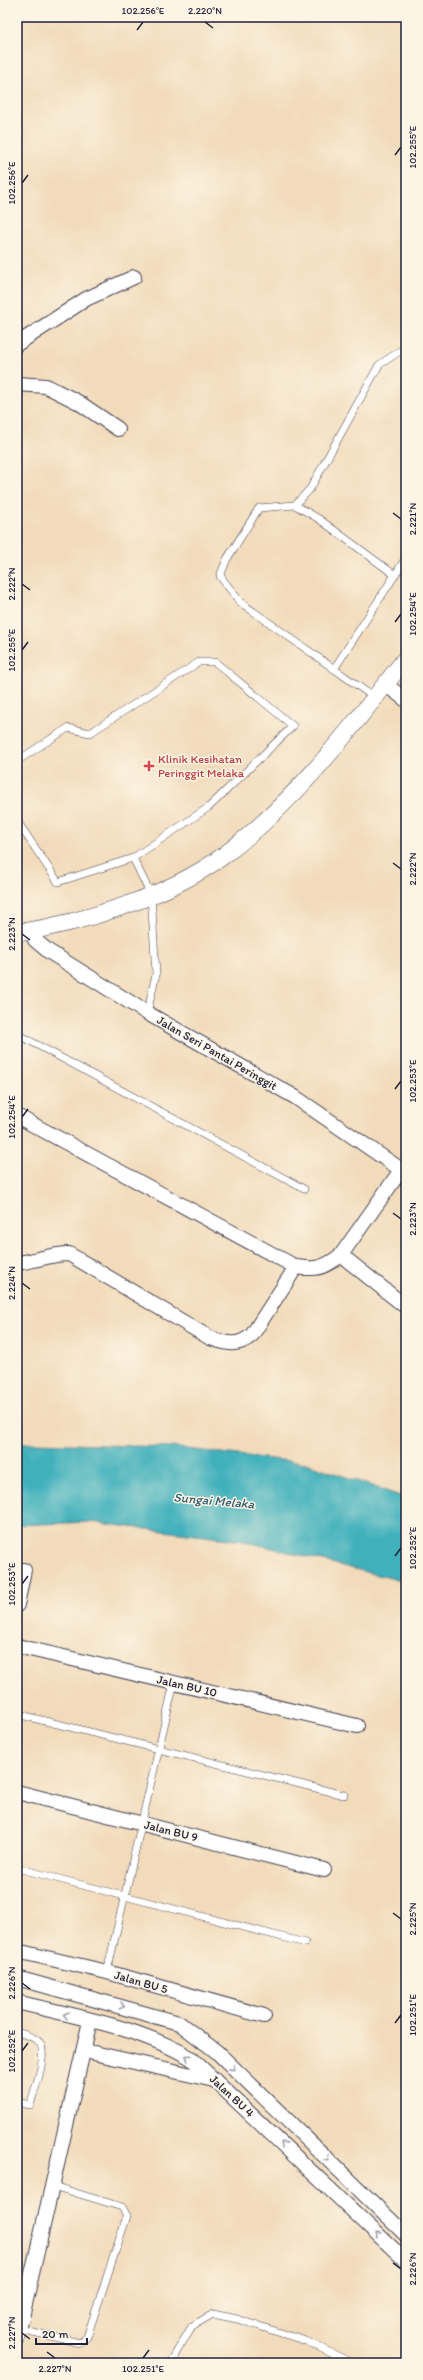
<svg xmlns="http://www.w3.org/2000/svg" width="423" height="2380" font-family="Itim,sans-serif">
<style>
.water{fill:#41b0bb;stroke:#32697b}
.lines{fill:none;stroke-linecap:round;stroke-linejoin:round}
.service-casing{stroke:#413e4e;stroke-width:8}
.minor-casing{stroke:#413e4e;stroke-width:16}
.tertiary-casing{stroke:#413e4e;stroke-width:18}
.service{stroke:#fff;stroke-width:7}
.minor{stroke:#fff;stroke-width:14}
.tertiary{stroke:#fff;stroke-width:17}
.oneway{stroke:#9c9ca7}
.ticks{fill:none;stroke:#22223b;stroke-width:1.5}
.health-dot{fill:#e0444e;stroke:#fcf5e5;stroke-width:1.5}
.labels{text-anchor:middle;stroke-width:3;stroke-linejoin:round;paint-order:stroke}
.health-label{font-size:12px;fill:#be3a42;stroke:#fcf5e5;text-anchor:start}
.street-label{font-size:12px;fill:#22223b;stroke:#fcf5e5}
.water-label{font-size:13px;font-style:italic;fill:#2e5b6e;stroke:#fcf5e5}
.neatline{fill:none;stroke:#22223b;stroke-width:1.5}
.ticks-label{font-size:10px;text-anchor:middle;fill:#22223b}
</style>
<rect width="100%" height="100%" fill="#fcf5e5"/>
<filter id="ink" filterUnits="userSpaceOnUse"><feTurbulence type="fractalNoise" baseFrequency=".025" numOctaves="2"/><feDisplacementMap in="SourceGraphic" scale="8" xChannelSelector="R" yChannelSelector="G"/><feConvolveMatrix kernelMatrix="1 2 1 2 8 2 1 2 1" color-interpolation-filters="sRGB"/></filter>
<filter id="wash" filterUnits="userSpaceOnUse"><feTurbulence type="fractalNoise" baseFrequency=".012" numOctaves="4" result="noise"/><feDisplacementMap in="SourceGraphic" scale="16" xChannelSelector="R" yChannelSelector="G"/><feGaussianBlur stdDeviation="0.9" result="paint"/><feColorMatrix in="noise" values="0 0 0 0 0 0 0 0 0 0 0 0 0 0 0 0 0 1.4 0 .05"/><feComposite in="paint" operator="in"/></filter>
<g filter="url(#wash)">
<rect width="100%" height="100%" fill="#f2dbbb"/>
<!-- water -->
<polygon class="water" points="36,1443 171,1447 306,1463 406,1498 406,1582 244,1541 90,1522 17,1525 17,1444"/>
</g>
<g filter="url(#ink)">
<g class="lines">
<!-- service casing -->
<g class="service-casing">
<g id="service">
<polyline points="295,505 319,519 395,575"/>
<polyline points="334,669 406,558"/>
<polyline points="375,698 240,602 220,576 227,559 259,508 295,505 310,489 379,365 406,347"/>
<polyline points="17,761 68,728 90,733 199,662 215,662 293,726 209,807 133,858 151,895 156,974 147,1013"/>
<polyline points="17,821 58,882 133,858"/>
<polyline points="17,1034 304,1189"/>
<polyline points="17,1714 344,1795"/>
<polyline points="17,1868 305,1943"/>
<polyline points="107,1972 174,1683"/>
<path d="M17 2032C25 2035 34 2036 40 2043 48 2056 34 2091 30 2105L17 2102"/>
<polyline points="20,2329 80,2343 87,2337 127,2216 122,2207 53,2186"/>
<polyline points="170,2363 192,2326 213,2314 237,2319 306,2341 352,2363"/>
</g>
</g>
<!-- minor casing -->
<g class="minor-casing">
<g id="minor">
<polyline points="17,344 86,299 134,277"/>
<polyline points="17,384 46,386 78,402 118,429"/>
<polyline points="385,684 406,700"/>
<polyline points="33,931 35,940 48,951 147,1013 295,1097 406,1173"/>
<path d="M17 1116 296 1267C317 1270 324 1268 341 1255L401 1170"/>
<polyline points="341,1255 406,1307"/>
<path d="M17 1263C35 1261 51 1254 69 1254L210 1338C227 1344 238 1347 252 1335L296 1267"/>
<polyline points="17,1605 24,1570"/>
<polyline points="17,1646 357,1726"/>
<polyline points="17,1792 324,1870"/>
<polyline points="17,1951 107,1972 264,2016"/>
<polyline points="17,1978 179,2023 217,2052 406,2235"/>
<path d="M17 2002C76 2017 139 2027 191 2058L406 2261"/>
<polyline points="85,2051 214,2080"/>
<polyline points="17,2339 90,2021"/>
</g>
</g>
<!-- tertiary casing -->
<g class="tertiary-casing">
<path id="tertiary" d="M17 933C83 923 169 896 223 856 295 803 351 728 406 658"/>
</g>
<!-- service -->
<use href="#service" class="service"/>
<!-- minor -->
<use href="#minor" class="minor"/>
<!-- tertiary -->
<use href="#tertiary" class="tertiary"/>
</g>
<!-- one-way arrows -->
<defs><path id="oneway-chevron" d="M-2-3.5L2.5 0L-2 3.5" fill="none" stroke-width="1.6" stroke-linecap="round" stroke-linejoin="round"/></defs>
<g class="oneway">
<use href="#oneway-chevron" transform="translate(122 2006) rotate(15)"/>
<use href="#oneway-chevron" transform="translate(66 2015) rotate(-166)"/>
<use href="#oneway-chevron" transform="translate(188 2057) rotate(-146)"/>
<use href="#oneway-chevron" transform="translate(233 2068) rotate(44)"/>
<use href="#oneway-chevron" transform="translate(283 2144) rotate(-136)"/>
<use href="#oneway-chevron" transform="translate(327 2159) rotate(44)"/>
<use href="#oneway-chevron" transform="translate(378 2234) rotate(-136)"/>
</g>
</g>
<!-- ticks -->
<path class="ticks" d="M205 22 213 28M137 30 143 22M395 155 401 147M22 183 28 175M393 513 401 519M22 584 30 590M395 622 401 614M22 650 28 642M393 863 401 869M22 934 30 940M395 1089 401 1081M22 1117 28 1109M393 1213 401 1219M22 1283 30 1289M395 1556 401 1548M22 1584 28 1576M393 1913 401 1919M22 1983 30 1989M395 2023 401 2015M22 2051 28 2043M393 2263 401 2269M22 2333 30 2339M47 2352 55 2358M143 2358 149 2350"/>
<!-- markers -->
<path class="health-dot" d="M147 760h4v4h4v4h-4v4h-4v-4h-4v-4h4z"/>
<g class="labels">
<!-- health labels -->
<g class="health-label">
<text x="158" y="763">Klinik Kesihatan<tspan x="158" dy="14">Peringgit Melaka</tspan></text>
</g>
<!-- street labels -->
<g class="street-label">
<text transform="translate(217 1053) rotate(30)" y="4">Jalan Seri Pantai Peringgit</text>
<text transform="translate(187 1686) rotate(13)" y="4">Jalan BU 10</text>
<text transform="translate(171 1831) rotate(14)" y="4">Jalan BU 9</text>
<text transform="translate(141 1982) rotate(16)" y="4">Jalan BU 5</text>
<text transform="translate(232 2096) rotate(43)" y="4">Jalan BU 4</text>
</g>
<!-- water labels -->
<g class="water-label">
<text transform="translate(214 1500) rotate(5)" y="5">Sungai Melaka</text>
</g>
</g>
<!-- margin -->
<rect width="423" height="2380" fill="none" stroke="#fcf5e5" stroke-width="44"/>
<!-- scale -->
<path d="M36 2338v6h51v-6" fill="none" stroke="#22223b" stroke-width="2"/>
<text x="42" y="2338" font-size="12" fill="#22223b" stroke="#fcf5e5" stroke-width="3" paint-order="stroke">20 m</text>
<rect x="22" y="22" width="379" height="2336" class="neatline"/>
<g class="ticks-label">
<text x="143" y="14">102.256°E</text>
<text x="205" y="14">2.220°N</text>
<text transform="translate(412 147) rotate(-90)" y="4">102.255°E</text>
<text transform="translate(11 183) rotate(-90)" y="4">102.256°E</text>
<text transform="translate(412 519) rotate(-90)" y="4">2.221°N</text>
<text transform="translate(11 584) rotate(-90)" y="4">2.222°N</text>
<text transform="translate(412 614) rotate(-90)" y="4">102.254°E</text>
<text transform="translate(11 650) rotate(-90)" y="4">102.255°E</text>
<text transform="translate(412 869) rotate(-90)" y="4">2.222°N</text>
<text transform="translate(11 934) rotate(-90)" y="4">2.223°N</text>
<text transform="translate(412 1081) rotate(-90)" y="4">102.253°E</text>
<text transform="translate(11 1117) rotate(-90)" y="4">102.254°E</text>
<text transform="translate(412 1219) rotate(-90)" y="4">2.223°N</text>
<text transform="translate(11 1283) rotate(-90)" y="4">2.224°N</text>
<text transform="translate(412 1548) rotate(-90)" y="4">102.252°E</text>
<text transform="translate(11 1584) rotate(-90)" y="4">102.253°E</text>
<text transform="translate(412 1919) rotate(-90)" y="4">2.225°N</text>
<text transform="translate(11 1983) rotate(-90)" y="4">2.226°N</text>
<text transform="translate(412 2015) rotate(-90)" y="4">102.251°E</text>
<text transform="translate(11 2051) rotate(-90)" y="4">102.252°E</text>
<text transform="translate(412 2269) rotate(-90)" y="4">2.226°N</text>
<text transform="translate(11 2333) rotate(-90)" y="4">2.227°N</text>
<text x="55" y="2372">2.227°N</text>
<text x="143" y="2372">102.251°E</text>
</g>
</svg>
